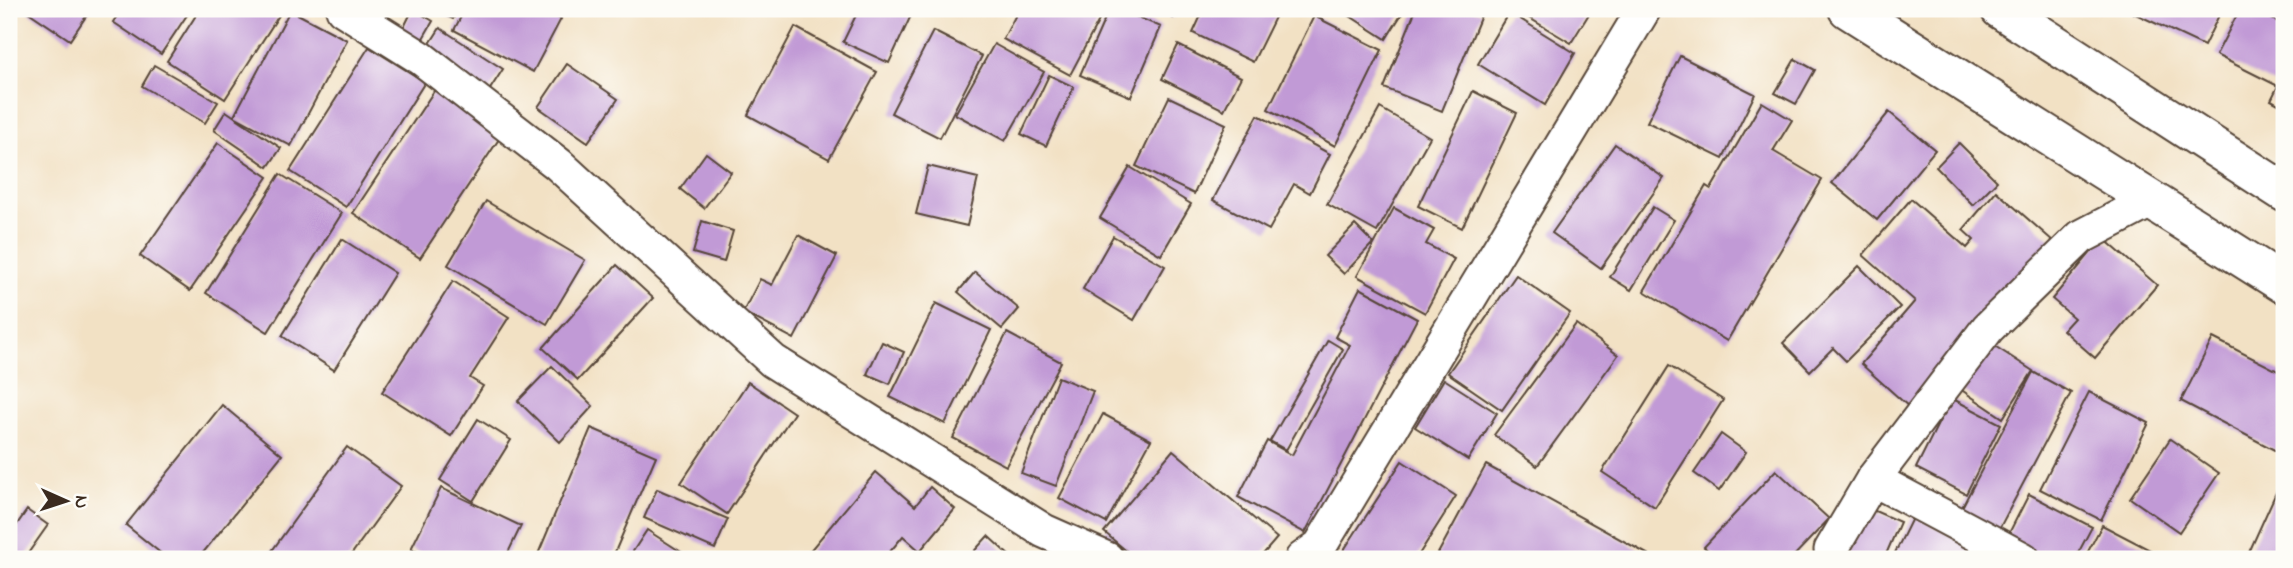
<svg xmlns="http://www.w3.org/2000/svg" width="2293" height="568" font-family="'Indie Flower',sans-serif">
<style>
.building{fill:#c19ad6}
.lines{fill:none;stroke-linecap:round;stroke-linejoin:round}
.minor-casing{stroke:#564537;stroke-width:37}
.trunk-casing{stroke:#564537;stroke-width:42}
.minor{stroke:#fff;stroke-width:33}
.trunk{stroke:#fff;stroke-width:38}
</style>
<rect width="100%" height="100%" fill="#fdfcf7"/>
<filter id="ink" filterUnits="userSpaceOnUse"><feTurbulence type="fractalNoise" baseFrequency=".0143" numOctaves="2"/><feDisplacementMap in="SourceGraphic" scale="14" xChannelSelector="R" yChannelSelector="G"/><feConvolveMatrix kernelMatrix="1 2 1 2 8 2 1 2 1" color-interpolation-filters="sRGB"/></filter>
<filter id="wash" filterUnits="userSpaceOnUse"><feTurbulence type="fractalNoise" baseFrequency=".00686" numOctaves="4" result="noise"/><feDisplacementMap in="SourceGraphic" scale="28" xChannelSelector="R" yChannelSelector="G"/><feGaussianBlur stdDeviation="1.57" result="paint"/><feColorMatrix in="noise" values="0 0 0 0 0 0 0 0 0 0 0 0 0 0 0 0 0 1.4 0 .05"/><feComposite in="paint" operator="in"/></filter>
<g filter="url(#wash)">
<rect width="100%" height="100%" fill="#f2e1c4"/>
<g id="blocks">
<!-- building -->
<g class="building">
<polygon points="24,9 91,9 70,40"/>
<polygon points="122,9 191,9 161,54 113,22"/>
<polygon points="200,9 283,9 225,99 167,61"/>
<polygon points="413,9 433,21 418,47 399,37"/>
<polygon points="431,9 458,9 453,19"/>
<polygon points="465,9 542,9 561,19 533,72 454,30"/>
<polygon points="859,9 914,9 889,63 843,42"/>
<polygon points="1019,9 1105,9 1070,75 1003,39"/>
<polygon points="1109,9 1119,9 1161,27 1131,97 1080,75"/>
<polygon points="1150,9 1177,9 1173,18"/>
<polygon points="1204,9 1279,9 1253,62 1193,33"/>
<polygon points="1339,9 1405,9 1386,39"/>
<polygon points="1416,9 1472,9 1482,13 1442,111 1384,88"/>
<polygon points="1523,9 1592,9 1571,43 1521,13"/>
<polygon points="2125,9 2222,9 2204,46"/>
<polygon points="2240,9 2253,9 2284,25 2284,107 2271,100 2278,86 2216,55"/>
<polygon points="290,10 347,40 291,146 234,116"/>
<polygon points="1509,12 1575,53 1545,105 1478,64"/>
<polygon points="1314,16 1382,50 1335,146 1268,109"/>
<polygon points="795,27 877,72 829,159 748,115"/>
<polygon points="440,28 503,69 485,97 422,56"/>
<polygon points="933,31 982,56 940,138 891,113"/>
<polygon points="994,44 1044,72 1005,141 955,114"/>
<polygon points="1178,45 1241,77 1224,110 1162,79"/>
<polygon points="369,47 425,82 346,207 290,171"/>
<polygon points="1680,56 1755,94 1723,159 1647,122"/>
<polygon points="1795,59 1815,70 1796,104 1775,93"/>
<polygon points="567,64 618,99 588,142 538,107"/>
<polygon points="154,65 218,102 205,123 142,86"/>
<polygon points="1049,75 1074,87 1046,146 1021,134"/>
<polygon points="438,85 505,130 420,258 353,213"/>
<polygon points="1473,91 1517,113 1462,228 1418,206"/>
<polygon points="1169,97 1226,124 1194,194 1136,166"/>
<polygon points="1762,102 1792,120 1773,151 1822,180 1727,341 1644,291 1706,186 1711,189"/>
<polygon points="1380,108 1430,137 1377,232 1327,204"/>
<polygon points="226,111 281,148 268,167 214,130"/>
<polygon points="1889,112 1935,150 1877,220 1832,183"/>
<polygon points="1258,115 1330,154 1310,193 1294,184 1269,230 1213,200"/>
<polygon points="218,143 268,177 190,291 140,256"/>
<polygon points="1959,143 1997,181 1973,205 1936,167"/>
<polygon points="1615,144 1664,178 1601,268 1552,233"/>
<polygon points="706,153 731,172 704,208 680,189"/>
<polygon points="928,166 978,178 967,226 916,214"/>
<polygon points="1130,167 1191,204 1161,255 1100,218"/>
<polygon points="280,174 342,213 268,332 206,293"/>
<polygon points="1996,191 2053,241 1909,407 1861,364 1915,301 1863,255 1911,199 1967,248 1974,240 1963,230"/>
<polygon points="486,201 585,260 547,324 448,265"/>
<polygon points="1653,207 1674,220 1631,290 1610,277"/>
<polygon points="1394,208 1434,230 1426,244 1454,259 1425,313 1357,276"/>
<polygon points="702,221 733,231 724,262 693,253"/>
<polygon points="1355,225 1373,243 1344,274 1325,256"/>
<polygon points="798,235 837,256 794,339 743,312 760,279 772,285"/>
<polygon points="1113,236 1165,266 1134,320 1083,289"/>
<polygon points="2103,238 2157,285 2095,358 2063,330 2074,318 2052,299"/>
<polygon points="342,239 395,273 334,370 282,336"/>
<polygon points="617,265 653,298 578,380 543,348"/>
<polygon points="1859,266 1900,307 1846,361 1833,348 1810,371 1783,343"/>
<polygon points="975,272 1019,309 1002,329 958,292"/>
<polygon points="1516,275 1570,313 1502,410 1448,373"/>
<polygon points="453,281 509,317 470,378 483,386 451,436 382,392"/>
<polygon points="1360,288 1417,319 1305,533 1238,497 1267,441 1292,455 1350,345 1335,337"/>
<polygon points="936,303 991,330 945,424 890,397"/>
<polygon points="1576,324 1618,355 1537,466 1494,435"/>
<polygon points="1007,333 1061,362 1006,466 953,438"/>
<polygon points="2213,338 2284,374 2284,455 2181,401"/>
<polygon points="1328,340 1343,349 1286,450 1270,441"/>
<polygon points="882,342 904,352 890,384 867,374"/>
<polygon points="1990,343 2033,371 2003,418 1960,389"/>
<polygon points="552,366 593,406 560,442 518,401"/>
<polygon points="1669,366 1723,400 1655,507 1602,472"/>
<polygon points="2033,372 2071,393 1998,531 1960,511"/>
<polygon points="1058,377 1093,391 1056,486 1021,473"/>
<polygon points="1444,379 1497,413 1468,460 1415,427"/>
<polygon points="748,382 794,413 727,514 681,483"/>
<polygon points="2089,392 2149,423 2101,520 2040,489"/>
<polygon points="1951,398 2001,424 1966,494 1916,468"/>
<polygon points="222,405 282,455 198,559 168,559 126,525"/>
<polygon points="1103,414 1151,440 1106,523 1059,498"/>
<polygon points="478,419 511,440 473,501 440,480"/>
<polygon points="591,428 656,456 612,559 536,559"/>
<polygon points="1721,434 1746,452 1719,491 1694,473"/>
<polygon points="2170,439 2219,473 2179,532 2130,498"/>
<polygon points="347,447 401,486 348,559 266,559"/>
<polygon points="1173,450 1277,538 1259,559 1171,559 1167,556 1165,559 1136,559 1104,532"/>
<polygon points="1402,461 1456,496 1416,559 1338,559"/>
<polygon points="1486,465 1649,555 1647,559 1435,559"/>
<polygon points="1776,470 1829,519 1791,559 1718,559 1704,547"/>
<polygon points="876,472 915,506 930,487 955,509 920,551 903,536 884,559 803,559"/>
<polygon points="2279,486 2284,489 2284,559 2246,559"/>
<polygon points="441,488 521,526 505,559 433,559 411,549"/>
<polygon points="657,489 728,519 715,549 644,518"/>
<polygon points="2029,494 2092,527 2075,559 2026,559 2002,547"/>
<polygon points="1868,508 1900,522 1884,559 1846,559"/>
<polygon points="27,510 48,525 24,559 9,559 9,536"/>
<polygon points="1913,516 1985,552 1981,559 1892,559"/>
<polygon points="2102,525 2156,553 2152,559 2084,559"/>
<polygon points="647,530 692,559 628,559"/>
<polygon points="988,536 1013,559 967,559"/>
</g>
</g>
</g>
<g filter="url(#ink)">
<use href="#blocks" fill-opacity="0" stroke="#564537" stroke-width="2"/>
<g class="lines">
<!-- minor casing -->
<g class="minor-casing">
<g id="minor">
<polyline points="343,9 421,58 558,164 773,361 1044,531 1107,559"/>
<polyline points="1873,479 2023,559"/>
<polyline points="1831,550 1873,479 1988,328 2081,237 2152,200"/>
<polyline points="1302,559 1320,546 1644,9"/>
</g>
</g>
<!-- trunk casing -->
<g class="trunk-casing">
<g id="trunk">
<polyline points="1848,9 2284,284"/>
<polyline points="2000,9 2284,192"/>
</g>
</g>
<!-- minor -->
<use href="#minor" class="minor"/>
<!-- trunk -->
<use href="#trunk" class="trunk"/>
</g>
</g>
<!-- margin -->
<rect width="2293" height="568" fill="none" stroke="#fdfcf7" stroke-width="35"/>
<!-- north arrow -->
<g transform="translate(66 501) rotate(93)" stroke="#fdfcf7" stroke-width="5" paint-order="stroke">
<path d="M0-5L12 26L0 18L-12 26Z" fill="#3b2a1e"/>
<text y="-10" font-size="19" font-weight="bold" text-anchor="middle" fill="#3b2a1e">N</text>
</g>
</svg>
